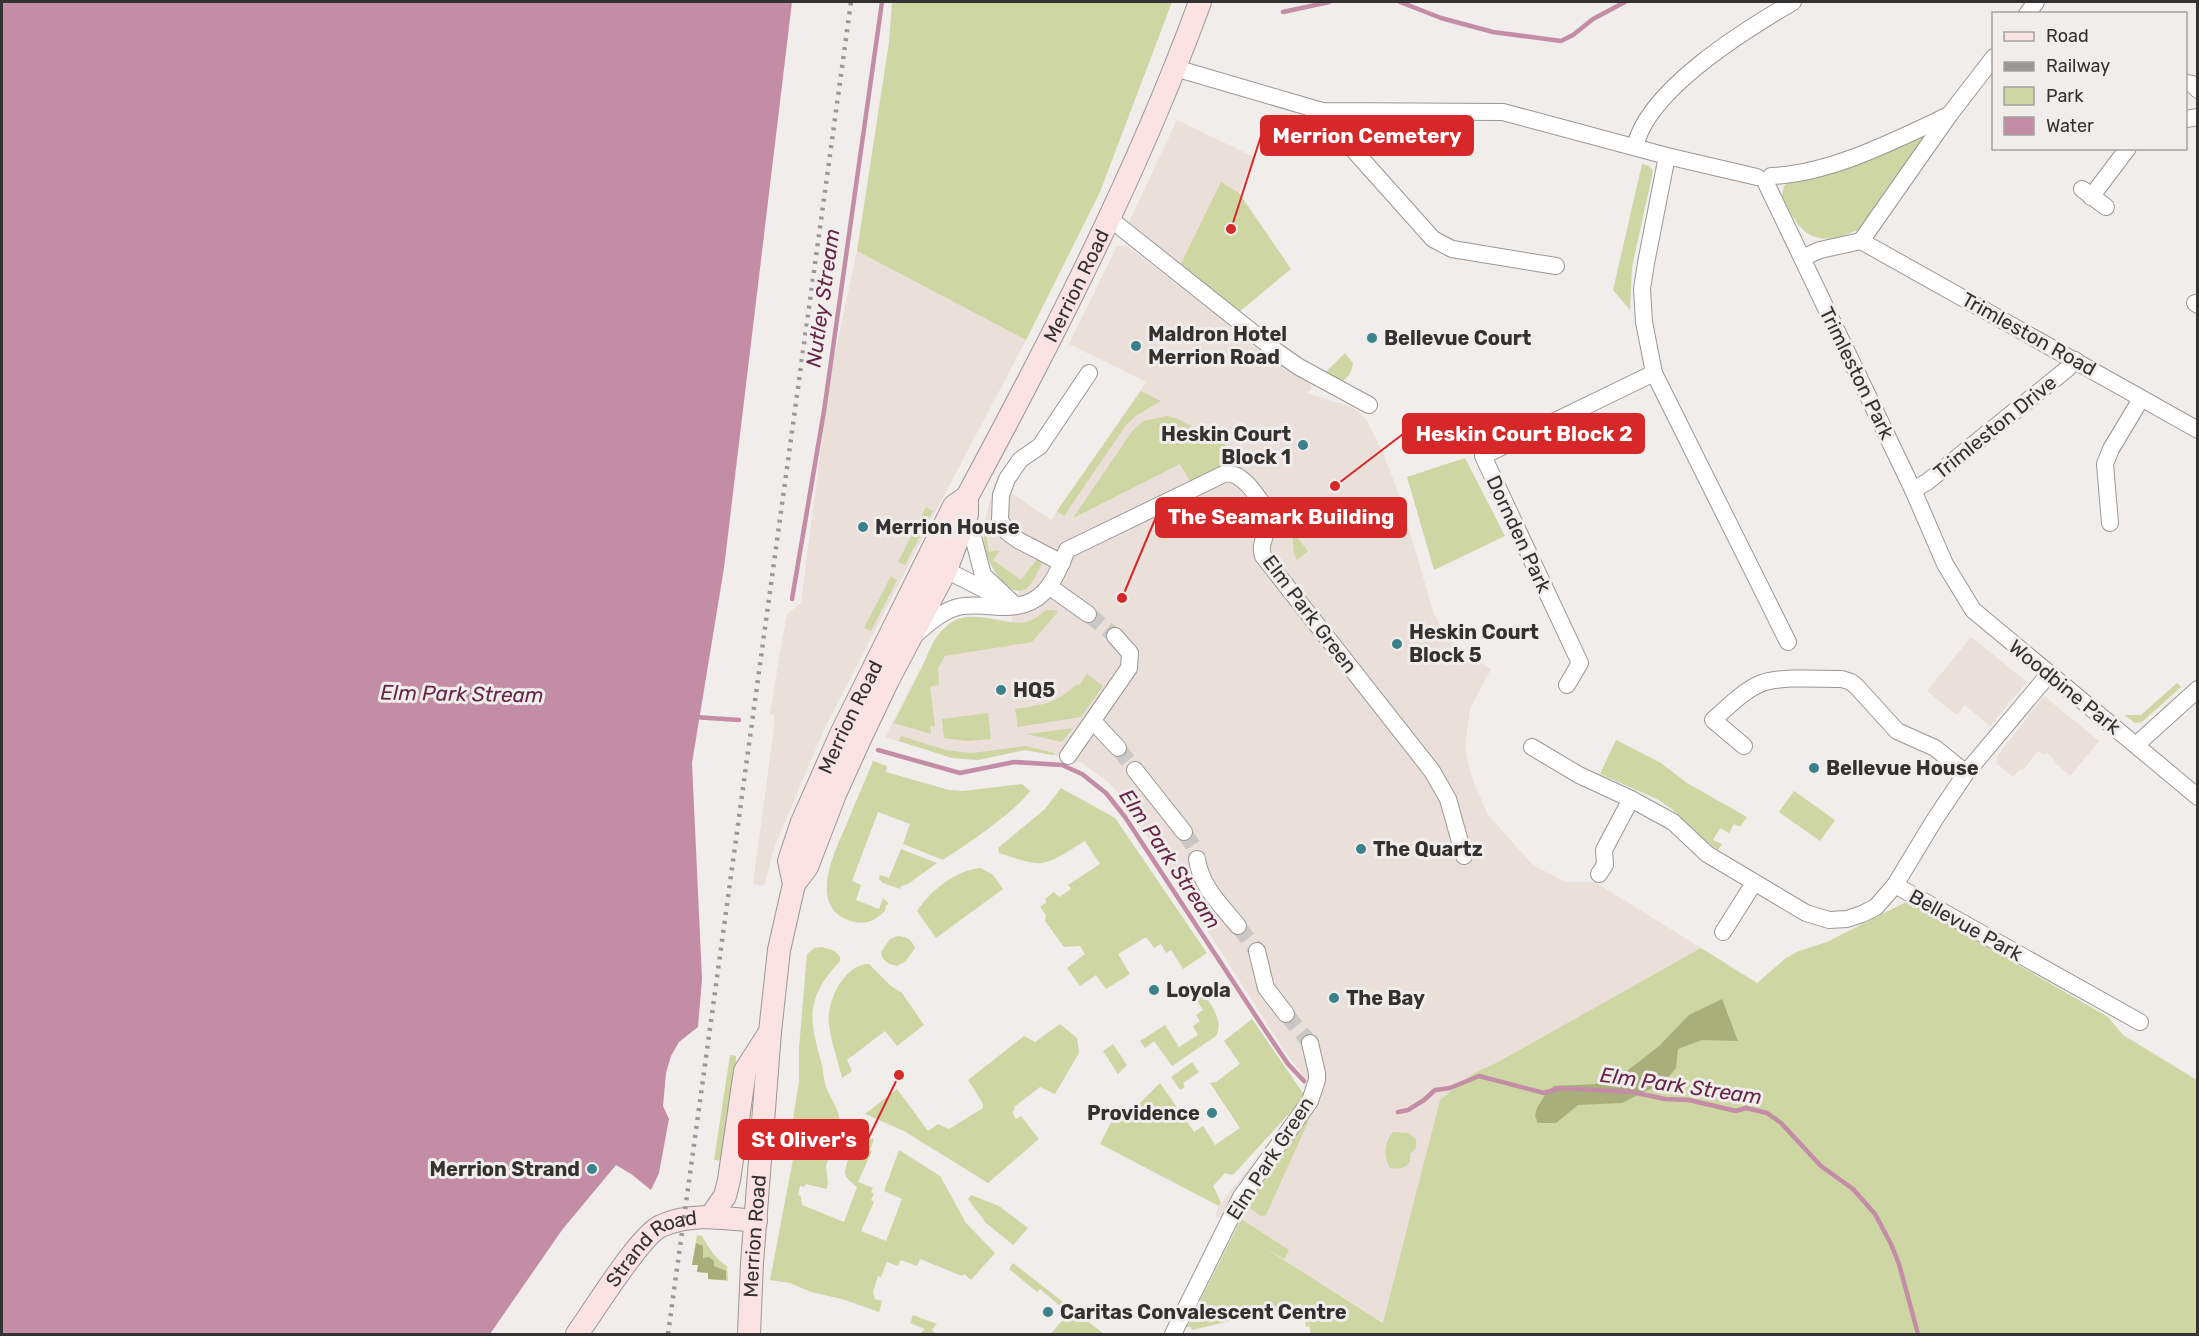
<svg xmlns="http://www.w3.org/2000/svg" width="2199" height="1336" font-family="Rubik,sans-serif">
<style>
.built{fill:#eadfd9}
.green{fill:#ced6a4}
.forest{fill:#a8af7b}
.water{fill:#c28da5}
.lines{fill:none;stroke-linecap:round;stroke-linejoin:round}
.stream{stroke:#c28da5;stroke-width:4.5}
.street-tunnel{stroke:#cac8c6;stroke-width:16;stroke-dasharray:16 8;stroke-linecap:butt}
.street-casing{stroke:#9a9795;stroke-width:18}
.secondary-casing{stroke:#9a9795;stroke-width:24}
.street{stroke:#fff;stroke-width:16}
.secondary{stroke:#fae3e2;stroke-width:22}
.rail{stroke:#9a9896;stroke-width:4.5;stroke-dasharray:3 6;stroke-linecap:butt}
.poi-dot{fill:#3a818b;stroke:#f0edeb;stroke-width:2}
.labels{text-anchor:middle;stroke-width:6;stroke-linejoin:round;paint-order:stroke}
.street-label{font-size:20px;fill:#333231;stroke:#f0edeb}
.poi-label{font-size:20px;font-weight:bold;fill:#333231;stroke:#f0edeb;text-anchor:start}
.water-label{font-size:21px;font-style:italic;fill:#672648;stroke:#f0edeb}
.leader{fill:none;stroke:#d62828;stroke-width:2}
.callout-dot{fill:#d62828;stroke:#f0edeb;stroke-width:2}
.callout{fill:#d62828;stroke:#d62828;stroke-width:2}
.callout-label{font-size:21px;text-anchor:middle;font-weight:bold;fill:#fff}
</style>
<rect width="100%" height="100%" fill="#f0edeb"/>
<!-- built -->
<g class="built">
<polygon points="1177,120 1254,157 1239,193 1221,183 1180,265 1129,222"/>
<polygon points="1117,246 1127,246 1281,364 1309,381 1312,389 1307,393 1351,407 1359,412 1367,421 1384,455 1399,495 1433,611 1441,628 1468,660 1475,659 1491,669 1470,709 1465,747 1471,776 1488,815 1533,865 1566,882 1595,882 1701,948 1498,1062 1474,1073 1440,1100 1384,1323 1215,1216 1219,1206 1305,1096 1304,1081 1302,1074 1286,1053 1122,798 1109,783 1082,763 1053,755 1025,750 978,760 952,758 885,737 939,633 954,621 964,617 982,617 1011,621 1019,591 1011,588 996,575 984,544 984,524 995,482 1051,520 1146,382 1069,344"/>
<polygon points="857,251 1026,340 939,505 824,730 775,845 764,886 753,884 774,728 774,715 770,714 779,659 787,614 801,603 830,377"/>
<polygon points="1971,637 2027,682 1990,726 1965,705 1957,715 1927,691"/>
<polygon points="2044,696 2099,741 2070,776 2054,762 2055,760 2047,753 2044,755 2038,751 2022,771 2020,769 2013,777 1996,763 1998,755"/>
</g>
<!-- green -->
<g class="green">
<polygon points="892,2 1172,2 1100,192 1026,340 857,251 889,42"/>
<path d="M1936 125 1862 228C1818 249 1801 239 1782 196L1784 186 1791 179Z"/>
<polygon points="1642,164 1649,166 1653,171 1632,267 1630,310 1613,290"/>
<polygon points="1221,182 1239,193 1291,269 1239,312 1180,265"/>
<path d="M1345 353 1353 363C1352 372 1348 377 1341 383L1325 373Z"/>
<polygon points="1141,391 1161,401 1137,415 1126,425 1064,516 1057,511"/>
<polygon points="1167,416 1176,418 1231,448 1228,451 1243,469 1191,483 1180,464 1073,518 1133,430 1144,421"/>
<polygon points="1465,458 1505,536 1434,570 1407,477"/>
<polygon points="926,507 933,511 905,565 898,562"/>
<path d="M984 521 993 526 985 528 989 552 1000 550 993 560 1021 580 1037 559 1040 560 1042 564C1038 571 1033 583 1027 588 1009 601 990 566 986 553 983 543 983 531 984 521Z"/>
<path d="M1292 531 1308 551 1297 560C1291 552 1296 541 1290 532Z"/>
<polygon points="891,576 897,580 871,631 864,628"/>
<path d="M1046 610H1055L1058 612 1032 642 945 656 938 668 939 685 930 687 935 726H930L931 734 894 723C904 702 915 682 925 661 929 652 933 640 940 633 966 601 995 627 1026 622 1034 620 1040 615 1046 610Z"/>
<path d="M1087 674 1103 686 1081 717 1018 727 1015 709C1042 705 1056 704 1077 684L1079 685Z"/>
<polygon points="2177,683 2181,687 2142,722 2135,723 2124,715 2141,715"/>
<polygon points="988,713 991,739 967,741 944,738 942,719"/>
<polygon points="1073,728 1062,742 1027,734 1067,729"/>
<polygon points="901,736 946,750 960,752 972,753 1025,746 1055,753 1053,755 1025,750 978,760 952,758 899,741"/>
<polygon points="1616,740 1661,763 1687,783 1747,817 1740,827 1734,824 1729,833 1720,828 1713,840 1722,844 1718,850 1699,836 1672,809 1657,799 1600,774"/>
<path d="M873 761 887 766 886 772 949 790 963 791 1022 784 1030 791C1015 812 966 845 943 860L903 844 910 824 878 812 852 881 861 885 856 900 879 909 883 898 889 904 886 905 885 911C874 922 863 926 848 920 807 904 836 849 848 821 856 801 865 781 873 761Z"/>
<path d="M1061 788 1115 818 1207 953 1183 969 1171 950 1166 953 1161 944 1154 948 1146 937 1118 954 1130 974 1106 989 1096 975 1080 986 1067 968 1085 954 1080 946 1064 947 1045 921 1046 915 1040 907 1047 902 1045 899 1054 892 1059 897 1071 889 1068 885 1100 864 1085 841C1042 867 1047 869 999 853L998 848 1045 809Z"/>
<polygon points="1794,791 1835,820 1820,841 1779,812"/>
<polygon points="901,849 937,863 908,884 901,886 900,889 883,883 879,879 880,875 889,878"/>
<path d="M981 868 993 875 1003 889 936 938 917 911C931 890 956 870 981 868Z"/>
<polygon points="1908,901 2108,1017 2123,1035 2197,1080 2197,1334 1311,1334 1309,1326 1306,1327 1301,1304 1192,1330 1191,1327 1187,1327 1241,1219 1289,1250 1284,1259 1265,1248 1383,1323 1440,1100 1474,1073 1498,1062 1701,948 1757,983 1786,958 1799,951 1827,942"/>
<path d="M898 936C907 937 911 939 915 948L906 961 897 966C888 964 882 961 881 952L890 939Z"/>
<path d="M822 947 835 951 840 957V961C807 997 808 1016 821 1061 823 1068 823 1076 825 1084 829 1097 840 1109 840 1124L826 1166 828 1184 826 1189 806 1184 804 1187 800 1186 798 1195 801 1196 802 1205 844 1222 857 1187C852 1183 845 1178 845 1172 846 1163 855 1141 861 1136L874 1139 870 1150 872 1151 858 1182 873 1188 871 1192 874 1194 871 1200 874 1202 861 1231 886 1241 902 1199 884 1191 899 1150 940 1176 966 1223 995 1253 971 1280 964 1274 962 1276 920 1259 917 1266 901 1260 898 1266 887 1262 881 1277 878 1276 873 1292 875 1299 882 1301 879 1312 842 1299 811 1292 790 1283 770 1280 795 1149 792 1125 799 1082V1048L807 954 815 948Z"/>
<path d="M869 964 891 986 902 993 924 1025 897 1046 885 1031 847 1060 852 1071 842 1078C838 1061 831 1042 829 1024 826 1002 844 964 869 964Z"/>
<path d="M1199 987C1208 1001 1225 1019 1216 1036L1172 1066 1154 1041 1145 1048 1140 1041 1165 1025 1179 1047 1198 1035 1193 1026 1200 1021 1196 1015 1203 1010 1191 992Z"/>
<polygon points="1252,1019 1305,1096 1233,1175 1225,1173 1213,1186 1221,1202 1219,1206 1100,1144 1120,1105 1132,1111 1160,1083 1194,1132 1203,1126 1215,1145 1240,1128 1210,1083 1216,1082 1240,1064 1224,1041"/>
<polygon points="1060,1024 1077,1038 1079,1053 1055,1094 1040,1087 1014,1107 1015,1109 1012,1112 1016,1119 1021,1116 1039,1139 988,1183 904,1131 865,1114 897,1089 928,1131 938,1124 949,1129 983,1108 982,1102 968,1080 1024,1036 1035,1042"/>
<polygon points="1113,1044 1127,1065 1118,1074 1103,1051"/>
<polygon points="730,1055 736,1056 736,1064 724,1161 714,1160"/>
<polygon points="1192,1062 1199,1072 1183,1083 1185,1087 1180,1090 1171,1077"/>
<polygon points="1312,1113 1266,1215 1261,1216 1244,1204"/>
<path d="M1393 1132 1408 1133 1416 1139V1148L1410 1154C1412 1167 1401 1170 1390 1168 1383 1156 1384 1143 1393 1132Z"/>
<polygon points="971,1195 999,1206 1028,1228 1013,1245 986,1223 968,1199"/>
<path d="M697 1235 702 1236C709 1248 715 1258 727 1266L728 1281 708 1279V1273L697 1272 698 1265H692Z"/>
<polygon points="1013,1263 1104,1334 1051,1334 1068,1313 1040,1289 1037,1292 1009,1269"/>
<polygon points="913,1315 937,1324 932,1330 936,1334 920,1334 925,1329 910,1323"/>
</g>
<!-- forest -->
<g class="forest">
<polygon points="1722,999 1738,1041 1702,1040 1678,1049 1676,1068 1664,1082 1622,1103 1578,1105 1556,1123 1538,1123 1535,1116 1537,1108 1545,1095 1554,1086 1595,1084 1622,1075 1659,1046 1689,1015"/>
<polygon points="696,1243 703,1246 703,1258 709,1257 714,1261 714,1266 726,1271 726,1280 708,1279 708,1273 697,1272 698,1265 692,1265"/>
</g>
<!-- water -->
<polygon class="water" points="2,2 792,2 724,568 692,763 702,979 698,1027 679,1042 671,1056 666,1073 663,1106 669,1119 659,1173 651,1190 631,1174 616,1165 562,1230 490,1334 2,1334"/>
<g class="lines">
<!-- stream -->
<g class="stream">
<polyline points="1400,2 1441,18 1493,32 1561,41 1573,35 1593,19 1625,2"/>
<polyline points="1283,12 1329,2"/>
<polyline points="792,599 824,411 882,2"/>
<polyline points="694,717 739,720"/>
<polyline points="878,750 960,773 1014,762 1062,765 1082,774 1106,793 1125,817 1263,1027 1288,1064 1304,1081"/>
<polyline points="1398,1112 1408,1110 1424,1100 1435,1090 1450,1088 1479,1076 1544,1093 1560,1088 1632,1092 1665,1099 1689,1100 1736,1111 1746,1108 1767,1113 1781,1123 1821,1166 1853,1189 1875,1214 1891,1244 1899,1264 1918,1334"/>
</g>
<!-- street-tunnel -->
<g class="street-tunnel">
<polyline points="1088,614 1115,636"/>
<polyline points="1118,748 1135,770"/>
<polyline points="1184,832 1196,850 1197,859"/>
<polyline points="1238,926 1257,951"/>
<polyline points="1286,1014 1310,1043"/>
</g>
<!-- street casing -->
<g class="street-casing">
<g id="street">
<polyline points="2027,14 2036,2"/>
<polyline points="1175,68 1322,111 1503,112 1667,156 1757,177"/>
<polyline points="2186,83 2192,84 2198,90"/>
<polyline points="1322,111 1327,120 1341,136 1433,239 1452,249 1556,266"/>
<polyline points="2186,119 2198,117"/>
<path d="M1635 147C1647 90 1745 30 1793 2"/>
<polyline points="1667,156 1646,263 1642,289 1644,322 1654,373 1788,642"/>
<path d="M1771 176C1830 174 1896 140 1949 115"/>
<polyline points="1766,183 1913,490 1945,564 1973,610 2198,797"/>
<polyline points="2082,189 2106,207"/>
<polyline points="2091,197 2128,148"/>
<polyline points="1109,218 1276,351 1299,367 1369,405"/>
<polyline points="1861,241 2198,430"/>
<polyline points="1861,241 1950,114 1994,57"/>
<polyline points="1802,258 1820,250 1861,241"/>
<polyline points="2195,303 2198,305"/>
<polyline points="1913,490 1927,482 2067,369 2075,360"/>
<polyline points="967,514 983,575 1016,606"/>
<polyline points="2110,523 2105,464 2111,449 2141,399"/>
<polyline points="1062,563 1018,540 1007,532 1000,520 1001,495 1007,479 1020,460 1040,446 1089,373"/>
<polyline points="946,570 997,596"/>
<polyline points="1050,587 1088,614"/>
<path d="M916 634C929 623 942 611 958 607 972 604 986 606 1000 607 1042 609 1053 584 1067 550L1226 473C1247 474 1259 501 1271 516 1270 531 1258 542 1263 556L1432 771 1448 799 1464 856"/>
<polyline points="1567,685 1580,663 1483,456 1654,373"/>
<polyline points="1093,721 1118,748"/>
<polyline points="2136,745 2198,689"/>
<path d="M1744 746 1713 720C1728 707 1744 690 1762 683 1781 676 1821 679 1842 679L1851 682 1857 687 1897 731 1935 748 1966 773"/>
<polyline points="1532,747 1579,775 1631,799 1673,822 1707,854 1806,913 1829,920 1847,919 1862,914 1876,907 1895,885 1935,819 1966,773 2049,674"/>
<polyline points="1068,756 1129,668 1130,653 1115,636"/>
<polyline points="1135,770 1184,832"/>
<path d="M1197 859C1201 887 1221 905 1238 926"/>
<polyline points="1599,874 1605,865 1604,850 1631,799"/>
<polyline points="1895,885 2140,1022"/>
<polyline points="1723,932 1754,883"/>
<polyline points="1257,951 1266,988 1286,1014"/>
<polyline points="1173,1334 1241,1197 1310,1101 1317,1080 1317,1073 1310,1043"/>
</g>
</g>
<!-- secondary casing -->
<g class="secondary-casing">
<g id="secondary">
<polyline points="794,884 807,867 835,794 859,741 887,682 946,570 967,514 967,497"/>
<polyline points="711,1216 725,1196 729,1180 745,1071 768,1035"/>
<path id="s1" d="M577 1334C593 1312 640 1235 661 1226 691 1212 725 1218 756 1221"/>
<path id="s2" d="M749 1334 752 1263 770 1032 779 950 794 884 789 861 802 822 841 734 954 506 967 497C1053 337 1138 172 1200 2"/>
</g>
</g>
<!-- street -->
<use href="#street" class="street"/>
<!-- secondary -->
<use href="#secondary" class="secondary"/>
<!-- rail -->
<polyline class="rail" points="668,1334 851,2"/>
</g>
<!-- markers -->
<g class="poi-dot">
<circle cx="1372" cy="338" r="6"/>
<circle cx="1136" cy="346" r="6"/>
<circle cx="1303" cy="445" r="6"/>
<circle cx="863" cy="527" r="6"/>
<circle cx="1397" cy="644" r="6"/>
<circle cx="1001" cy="690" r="6"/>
<circle cx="1814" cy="768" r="6"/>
<circle cx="1361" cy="849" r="6"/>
<circle cx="1154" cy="990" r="6"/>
<circle cx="1334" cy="998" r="6"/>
<circle cx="1212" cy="1113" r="6"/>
<circle cx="592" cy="1169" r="6"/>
<circle cx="1048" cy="1312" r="6"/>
</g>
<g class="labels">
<!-- street labels -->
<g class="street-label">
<text dy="7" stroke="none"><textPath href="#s2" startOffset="1122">Merrion Road</textPath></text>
<text transform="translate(2029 334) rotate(29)" y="7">Trimleston Road</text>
<text transform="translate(1857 373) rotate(64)" y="7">Trimleston Park</text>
<text transform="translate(1995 427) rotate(-39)" y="7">Trimleston Drive</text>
<text transform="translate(1519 534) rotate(65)" y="7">Dornden Park</text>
<text transform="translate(1310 614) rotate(53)" y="7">Elm Park Green</text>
<text transform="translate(2065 687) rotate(39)" y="7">Woodbine Park</text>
<text dy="7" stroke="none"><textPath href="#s2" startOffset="633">Merrion Road</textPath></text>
<text transform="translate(1966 925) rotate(29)" y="7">Bellevue Park</text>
<text transform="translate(1270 1158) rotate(-57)" y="7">Elm Park Green</text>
<text dy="7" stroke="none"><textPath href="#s2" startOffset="98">Merrion Road</textPath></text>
<text dy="7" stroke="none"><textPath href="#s1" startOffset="117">Strand Road</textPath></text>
</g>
<!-- poi labels -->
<g class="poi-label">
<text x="1148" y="341">Maldron Hotel<tspan x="1148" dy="23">Merrion Road</tspan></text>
<text x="1384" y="345">Bellevue Court</text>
<text x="1291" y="441" text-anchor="end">Heskin Court<tspan x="1291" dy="23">Block 1</tspan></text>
<text x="875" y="534">Merrion House</text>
<text x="1409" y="639">Heskin Court<tspan x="1409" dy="23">Block 5</tspan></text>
<text x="1013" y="697">HQ5</text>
<text x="1826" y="775">Bellevue House</text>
<text x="1373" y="856">The Quartz</text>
<text x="1166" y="997">Loyola</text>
<text x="1346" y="1005">The Bay</text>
<text x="1200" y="1120" text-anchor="end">Providence</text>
<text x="580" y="1176" text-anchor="end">Merrion Strand</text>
<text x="1060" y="1319">Caritas Convalescent Centre</text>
</g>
<!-- water labels -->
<g class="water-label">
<text transform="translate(823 298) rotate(-82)" y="7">Nutley Stream</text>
<text transform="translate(462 694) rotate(1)" y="7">Elm Park Stream</text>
<text transform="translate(1170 859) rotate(56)" y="7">Elm Park Stream</text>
<text transform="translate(1681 1086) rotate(8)" y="7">Elm Park Stream</text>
</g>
</g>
<!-- callouts -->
<path class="leader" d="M1231 229L1261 136M1335 486L1403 434M1122 598L1156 517M899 1075L868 1139"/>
<g class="callout-dot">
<circle cx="1231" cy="229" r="6"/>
<circle cx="1335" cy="486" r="6"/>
<circle cx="1122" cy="598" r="6"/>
<circle cx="899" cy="1075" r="6"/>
</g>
<g class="callout">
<rect x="1261" y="116" width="212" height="39" rx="6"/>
<rect x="1403" y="414" width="241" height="39" rx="6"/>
<rect x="1156" y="498" width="250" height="39" rx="6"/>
<rect x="739" y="1120" width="129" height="39" rx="6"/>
</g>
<g class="callout-label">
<text x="1367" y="143">Merrion Cemetery</text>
<text x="1524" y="441">Heskin Court Block 2</text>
<text x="1281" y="524">The Seamark Building</text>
<text x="804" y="1147">St Oliver's</text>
</g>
<!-- border -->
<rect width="2199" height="1336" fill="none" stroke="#333231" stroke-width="6"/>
<!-- legend -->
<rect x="1992" y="12" width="195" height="138" fill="#f0edeb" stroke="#a4a2a1" stroke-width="1.5"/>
<rect x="2004" y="32" width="30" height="9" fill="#fae3e2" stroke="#a4a2a1" stroke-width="1.5"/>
<text x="2046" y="42" font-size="18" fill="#333231">Road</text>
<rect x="2004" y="62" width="30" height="9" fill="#9a9896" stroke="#a4a2a1" stroke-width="1.5"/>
<text x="2046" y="72" font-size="18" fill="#333231">Railway</text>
<rect x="2004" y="87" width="30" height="18" fill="#ced6a4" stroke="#a4a2a1" stroke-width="1.5"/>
<text x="2046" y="102" font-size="18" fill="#333231">Park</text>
<rect x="2004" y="117" width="30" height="18" fill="#c28da5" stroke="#a4a2a1" stroke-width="1.5"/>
<text x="2046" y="132" font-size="18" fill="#333231">Water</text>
</svg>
